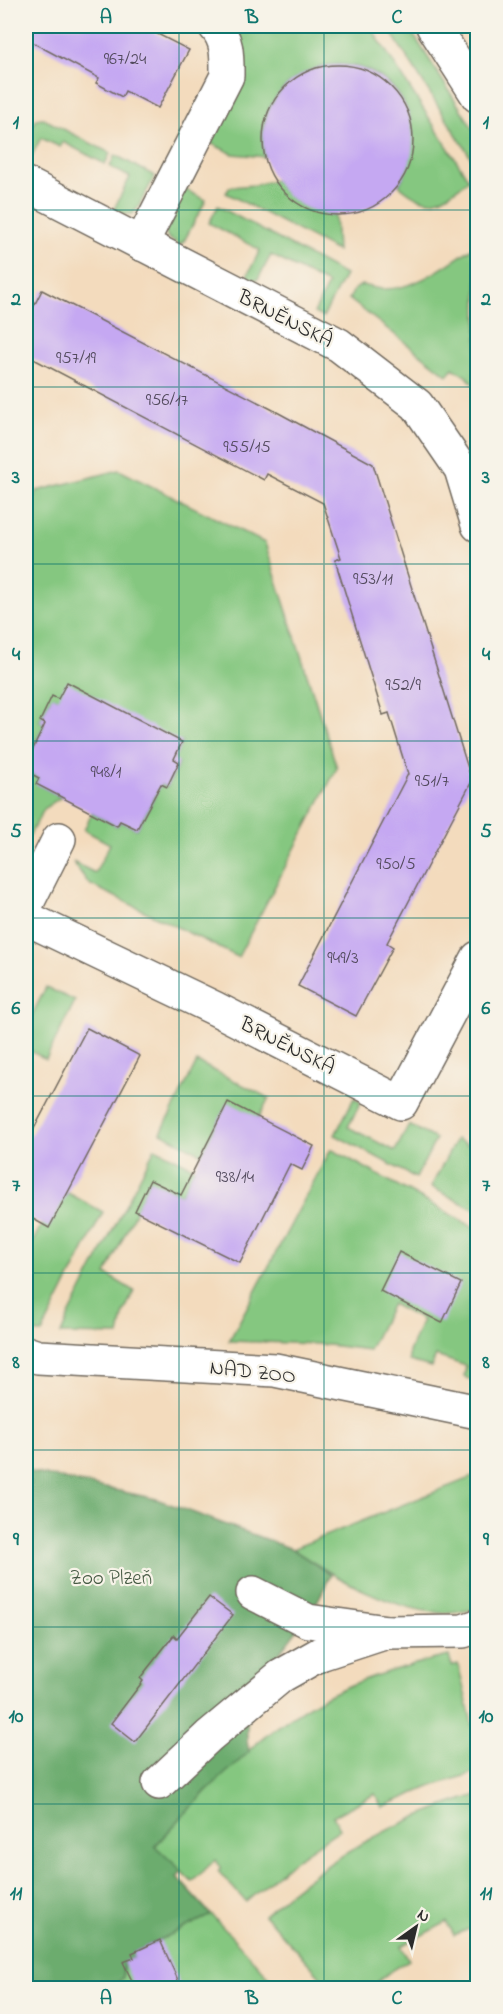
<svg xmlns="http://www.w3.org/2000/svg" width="503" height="2014" font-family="'Indie Flower',sans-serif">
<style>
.green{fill:#85c780;stroke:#587956;stroke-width:1.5}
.forest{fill:#6cac6e;stroke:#4c6c4c;stroke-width:1.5}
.building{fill:#c5a8f2}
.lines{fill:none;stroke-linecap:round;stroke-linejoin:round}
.minor-casing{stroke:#71695e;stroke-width:36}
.minor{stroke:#fff;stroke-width:33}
.grid{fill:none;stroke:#0f766e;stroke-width:1.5;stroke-opacity:0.55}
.labels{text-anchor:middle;stroke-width:4.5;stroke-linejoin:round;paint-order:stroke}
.number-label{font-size:18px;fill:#524a5d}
.street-label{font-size:21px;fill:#2b2b2b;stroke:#f7f3e8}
.park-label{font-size:21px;fill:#465a44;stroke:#f7f3e8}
.neatline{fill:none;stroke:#0f766e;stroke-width:2}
.grid-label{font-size:20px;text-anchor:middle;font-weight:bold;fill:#0f766e}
</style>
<rect width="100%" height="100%" fill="#f7f3e8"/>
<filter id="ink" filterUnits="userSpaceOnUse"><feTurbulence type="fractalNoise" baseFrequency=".0167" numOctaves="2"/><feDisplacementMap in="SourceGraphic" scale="12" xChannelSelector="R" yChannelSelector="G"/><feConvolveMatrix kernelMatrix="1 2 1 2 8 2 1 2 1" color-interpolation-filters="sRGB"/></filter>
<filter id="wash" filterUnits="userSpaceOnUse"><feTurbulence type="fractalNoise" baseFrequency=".008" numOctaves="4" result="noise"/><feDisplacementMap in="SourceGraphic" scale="24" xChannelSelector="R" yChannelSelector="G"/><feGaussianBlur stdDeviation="1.35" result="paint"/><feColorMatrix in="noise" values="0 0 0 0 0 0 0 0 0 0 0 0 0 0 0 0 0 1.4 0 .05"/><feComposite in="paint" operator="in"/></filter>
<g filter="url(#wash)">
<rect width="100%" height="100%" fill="#f3dbbd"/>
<!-- green -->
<g class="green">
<path d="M231 26H370L469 180C439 201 431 212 399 185 427 138 410 78 353 66 315 58 275 84 265 121 262 133 263 146 265 157L233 154 206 141Z"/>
<polygon points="387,26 405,26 417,40 477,135 477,167"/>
<polygon points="42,118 110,153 105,164 63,142 60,147 41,138 31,157 26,154 26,139 36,119"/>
<polygon points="115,155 155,176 137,209 132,214 120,213 114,209 130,177 110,167"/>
<path d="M275 180C289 201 310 212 335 215L337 251 226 193 230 187 255 185Z"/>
<polygon points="182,188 206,200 184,241 180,245 168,238 164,229"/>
<polygon points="218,206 345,275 323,317 314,313 328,284 271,255 258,279 250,281 247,278 248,274 260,250 209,223"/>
<path d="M477 245V388L467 377 453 368 447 375 349 299 354 290 361 285C369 286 377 289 384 289 419 289 450 262 477 245Z"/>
<polygon points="119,470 265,543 337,768 238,957 89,884 73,862 95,873 110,844 84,830 92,813 117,826 120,821 137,829 161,784 167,787 179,763 174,759 182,742 52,697 40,721 45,724 26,763 26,513 37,491"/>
<polygon points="26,771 39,778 37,784 61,797 45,808 29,836 26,834"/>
<polygon points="46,987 75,1001 46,1059 26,1049 26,1027"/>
<polygon points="197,1062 269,1098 258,1118 228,1103 202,1154 161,1133"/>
<polygon points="354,1098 361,1102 348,1127 395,1151 409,1125 436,1139 416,1178 335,1135"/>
<polygon points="456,1139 477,1150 477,1211 431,1187"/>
<polygon points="155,1148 195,1168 181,1195 150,1181 106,1274 134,1291 124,1312 119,1335 61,1334 69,1315"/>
<polygon points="331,1149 477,1229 478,1363 473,1371 477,1374 477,1382 464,1377 466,1366 436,1356 431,1367 409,1361 409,1352 422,1320 392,1304 369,1350 320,1344 229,1341"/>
<polygon points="68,1193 103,1212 42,1333 26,1332 26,1254 42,1224"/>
<path d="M26 1471 156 1499 292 1549 477 1475V1609C468 1610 459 1613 450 1613 397 1614 335 1577 292 1549L137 1834 279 1988H26Z"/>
<path d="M449 1656 452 1666 458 1664 477 1745V1772L432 1786 382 1807 375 1794 333 1816 340 1829 292 1862 246 1902 218 1871 221 1867 215 1860 192 1882 155 1846C207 1789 267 1722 339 1690 375 1674 411 1664 449 1656Z"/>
<path d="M477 1795V1926L454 1935 447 1922 401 1946 409 1960 392 1970 370 1988H331L264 1915C326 1858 397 1819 477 1795Z"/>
</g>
<!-- forest -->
<path class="forest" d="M26 1471 156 1499 292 1549 331 1575C326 1583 323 1592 318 1600 289 1647 235 1690 249 1752L206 1791 155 1846 182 1871 177 1877 211 1915 133 1953 134 1958 123 1963V1978L114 1985 116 1988H26Z"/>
<g id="blocks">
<!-- building -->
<g class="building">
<polygon points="26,26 142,26 189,50 158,108 125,91 122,97 96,83 99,78 26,39"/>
<circle cx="338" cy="140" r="75"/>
<polygon points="42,290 275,411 373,464 472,781 387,943 393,947 356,1016 298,986 408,774 389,713 383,715 335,560 341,558 323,503 267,474 264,480 26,355 26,322"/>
<polygon points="67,682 182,742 174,759 179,762 167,787 161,784 137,829 120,821 117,826 36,784 39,778 26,771 26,763 45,724 40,721 52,696 58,699"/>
<polygon points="87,1028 140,1056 49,1228 26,1215 26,1144"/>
<polygon points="228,1102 314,1146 302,1170 290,1164 240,1263 135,1211 150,1180 181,1195"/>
<polygon points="399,1252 461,1283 442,1323 380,1291"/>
<polygon points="209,1597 233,1615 135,1742 111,1723 143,1681 140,1678 174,1635 177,1638"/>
<polygon points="160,1940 182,1989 136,1989 123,1962 134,1958 132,1953"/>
</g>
</g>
</g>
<g filter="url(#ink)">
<use href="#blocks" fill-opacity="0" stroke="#71695e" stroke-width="1.5"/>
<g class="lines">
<!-- minor casing -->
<g class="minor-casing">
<g id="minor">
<polyline points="433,26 478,96"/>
<polyline points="26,184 339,345 417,405 461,469 478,525"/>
<path d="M141 244 227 76C227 57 228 40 215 26"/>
<polyline points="26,905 59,839"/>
<polyline points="26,918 216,1009 401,1103 478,958"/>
<polyline points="26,1353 38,1357 275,1370 478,1412"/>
<polyline points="253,1593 308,1621 387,1632 463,1631 478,1626"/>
<polyline points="159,1783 209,1736 281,1676 320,1654 387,1632"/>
</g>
</g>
<!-- minor -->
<use href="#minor" class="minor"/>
</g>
</g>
<!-- grid -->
<path class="grid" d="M179 26V1988M324 26V1988M26 210H478M26 387H478M26 564H478M26 741H478M26 918H478M26 1096H478M26 1273H478M26 1450H478M26 1627H478M26 1804H478"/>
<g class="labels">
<!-- number labels -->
<g class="number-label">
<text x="125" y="64">967/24</text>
<text x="76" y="363">957/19</text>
<text x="167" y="405">956/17</text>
<text x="247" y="452">955/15</text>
<text x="373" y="584">953/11</text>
<text x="403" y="690">952/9</text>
<text x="106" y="777">948/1</text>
<text x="432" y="786">951/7</text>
<text x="396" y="869">950/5</text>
<text x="343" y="963">949/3</text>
<text x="235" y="1182">938/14</text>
</g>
<!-- street labels -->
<g class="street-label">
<text transform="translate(286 318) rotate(27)" y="7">BRNĚNSKÁ</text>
<text transform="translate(288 1045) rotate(27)" y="7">BRNĚNSKÁ</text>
<text transform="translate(253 1371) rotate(6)" y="7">NAD ZOO</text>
</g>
<!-- park labels -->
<g class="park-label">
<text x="111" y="1584">Zoo Plzeň</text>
</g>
</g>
<!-- margin -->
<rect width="503" height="2014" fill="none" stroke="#f7f3e8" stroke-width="66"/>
<!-- north arrow -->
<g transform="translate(416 1927) rotate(34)" stroke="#f7f3e8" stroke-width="4.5" paint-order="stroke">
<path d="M0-4.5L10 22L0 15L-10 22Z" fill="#2b2b2b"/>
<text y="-9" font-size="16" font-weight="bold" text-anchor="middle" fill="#2b2b2b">N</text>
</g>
<rect x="33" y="33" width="437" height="1948" class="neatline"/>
<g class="grid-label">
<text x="106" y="23">A</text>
<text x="252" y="23">B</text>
<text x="397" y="23">C</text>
<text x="16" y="128">1</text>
<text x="486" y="128">1</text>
<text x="16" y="305">2</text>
<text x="486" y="305">2</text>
<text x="16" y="483">3</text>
<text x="486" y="483">3</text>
<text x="16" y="660">4</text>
<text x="486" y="660">4</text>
<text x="16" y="837">5</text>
<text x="486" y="837">5</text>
<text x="16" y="1014">6</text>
<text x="486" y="1014">6</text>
<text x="16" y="1191">7</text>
<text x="486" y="1191">7</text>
<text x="16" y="1368">8</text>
<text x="486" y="1368">8</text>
<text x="16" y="1545">9</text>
<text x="486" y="1545">9</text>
<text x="16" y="1722">10</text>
<text x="486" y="1722">10</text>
<text x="16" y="1899">11</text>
<text x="486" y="1899">11</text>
<text x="106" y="2004">A</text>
<text x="252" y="2004">B</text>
<text x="397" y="2004">C</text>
</g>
</svg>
